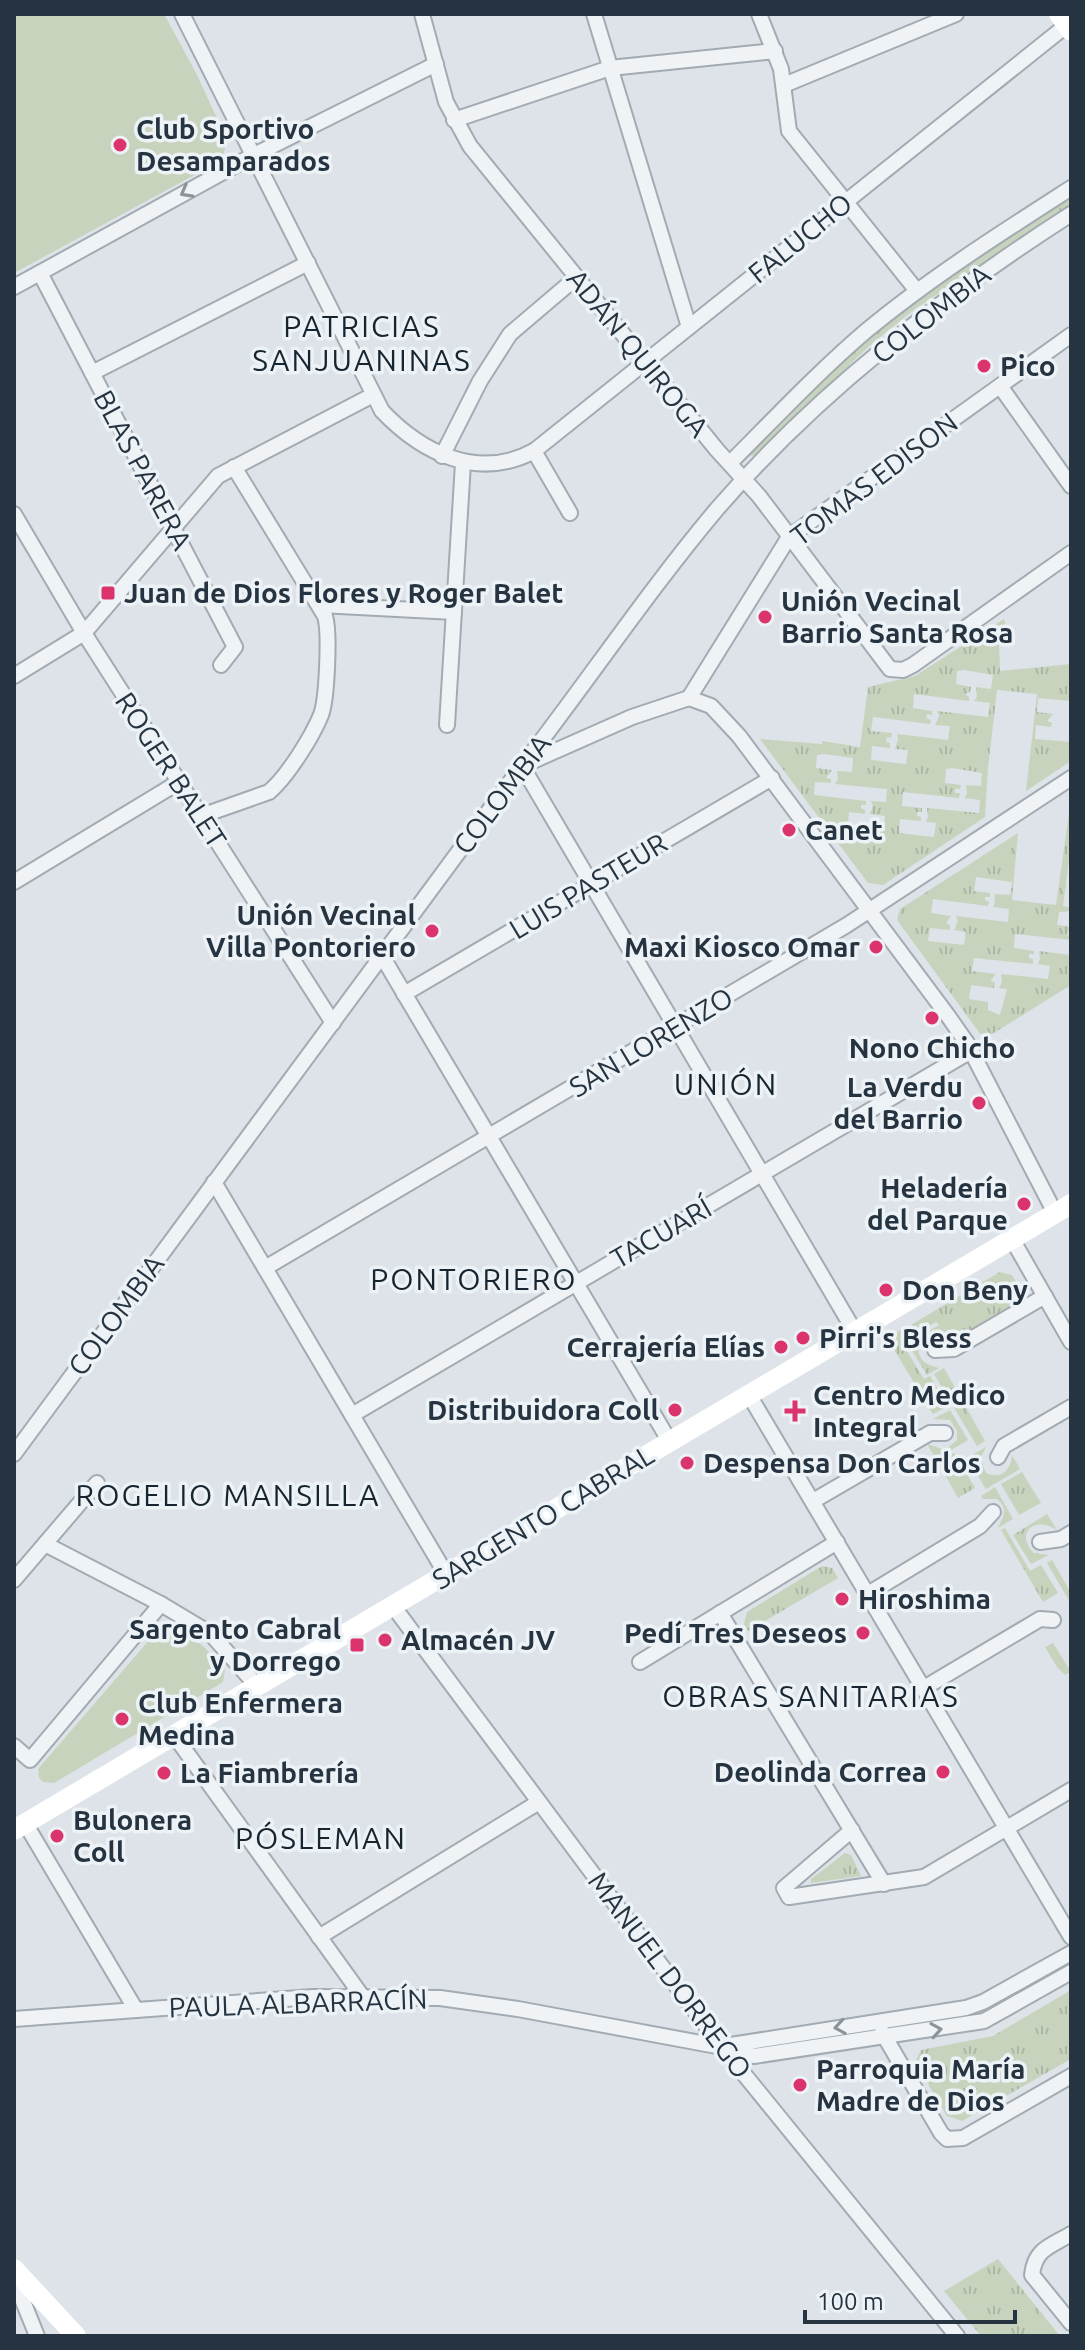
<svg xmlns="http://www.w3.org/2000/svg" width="1085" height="2350" font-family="Ubuntu,sans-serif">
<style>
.grass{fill:url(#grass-tufts);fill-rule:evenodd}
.pitch{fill:#c7d3bd}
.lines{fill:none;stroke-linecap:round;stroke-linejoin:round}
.street-casing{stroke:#a2abb2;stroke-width:18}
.street{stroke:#f0f3f6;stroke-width:14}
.secondary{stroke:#fff;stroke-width:20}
.oneway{stroke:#8a949b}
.poi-dot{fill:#db346c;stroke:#ecf2f6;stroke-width:3}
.labels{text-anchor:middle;stroke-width:7;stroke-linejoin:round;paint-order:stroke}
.poi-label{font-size:28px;font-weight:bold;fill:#253440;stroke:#ecf2f6;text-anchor:start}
.street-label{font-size:28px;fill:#253440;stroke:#ecf2f6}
.neighbourhood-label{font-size:30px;letter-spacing:2px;fill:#172531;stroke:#ecf2f6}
</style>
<defs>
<pattern id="grass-tufts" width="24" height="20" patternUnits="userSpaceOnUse" patternTransform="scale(2)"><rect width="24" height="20" fill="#c7d3bd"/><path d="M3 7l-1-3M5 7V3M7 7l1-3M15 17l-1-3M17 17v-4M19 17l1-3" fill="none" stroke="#abb6a4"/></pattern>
</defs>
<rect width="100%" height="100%" fill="#dde3e8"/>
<!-- grass -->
<g class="grass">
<polygon points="1071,196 1071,204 911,312 867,348 755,456 749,455 806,395 862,343 937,284"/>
<path d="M1004 619 1009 635 999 640 1000 671 1071 664V701L1038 698 1037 712 1053 714 1047 721 1052 723 1051 727 1036 725 1035 739 1071 742V761L1026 791 1037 694 997 690 988 768 985 817 883 885 868 883 760 739 822 744V741L860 747 868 687 915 676ZM964 670 993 675 991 689 976 687 977 697 974 701 990 703 988 717 937 711 939 716 935 725 950 726 948 740 897 734 898 739 895 749 908 750 906 764 871 760 872 746 890 748V743L886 742 887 737 891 738 892 733 871 731 873 717 930 724 931 720 926 718 927 714 932 715V711L913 708 914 694 969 701V697L965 694 970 692 971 687 956 684 957 671ZM824 754 853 758 852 772 837 771 838 779 835 784 887 789 886 802 871 801 873 806 870 814 885 816 884 829 848 826 849 812 865 814V810L861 808V805H866V801L814 795 815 782 831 783V779L826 778 832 770 816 768 817 755ZM952 768 982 773 981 786 966 785 967 794 964 798 980 800 979 813 927 808 928 817 926 822 936 823 934 837 899 833 900 819 921 821V817L917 816V812H922V808L902 806 903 792 959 798 960 793H955V789H960L961 785 945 783 946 769Z"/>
<path d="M1071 799V845L1063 906 1071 908V911L1059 912 1057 925 1071 927 1067 935 1071 936V940L1015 934 1014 948 1034 951V954H1029V958L1033 959V964L974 958 972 971 996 974 990 981 995 982 994 988 971 985 969 999 988 1002V1010L1000 1015 1007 989 999 988 1002 982 1001 974 1048 979 1050 966 1038 964 1040 959 1039 951 1071 955V985L984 1039 897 920 900 909 1018 833 1012 900 1056 905ZM976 877 1012 882 1010 895 995 894 994 907 1009 909 1008 922 956 916 958 921 954 930 966 932 964 945 928 941 930 928 950 930V925L946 923 951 916 931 913 933 899 988 906 989 902 985 900V897H990V893L974 891Z"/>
<path d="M1000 1272 1012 1275 1021 1290 1017 1302 951 1341 937 1335 925 1338 918 1349C920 1362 927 1365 939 1368L927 1375 908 1344 939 1325 936 1322 909 1338 904 1329Z"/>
<polygon points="901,1330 906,1340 902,1343 924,1379 930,1376 948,1406 933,1414 887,1338"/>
<polygon points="944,1368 985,1441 977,1446 934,1374"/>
<polygon points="950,1410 968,1440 936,1459 927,1444 945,1450 957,1440 957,1431 950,1420 933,1419"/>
<path d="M986 1447 980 1459 986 1473C1002 1480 1011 1470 1012 1455L1020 1469 986 1489 967 1458Z"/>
<polygon points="954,1453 975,1488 958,1498 938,1462"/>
<polygon points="1022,1472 1041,1503 1019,1515 1001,1484"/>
<path d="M995 1487 1013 1519 998 1528C1002 1518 1010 1510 997 1499H983L981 1496Z"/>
<path d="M1047 1514 1057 1530C1035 1515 1014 1533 1034 1553L1049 1555 1031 1564 1013 1535Z"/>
<polygon points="1005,1528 1030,1571 1041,1565 1058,1593 1043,1602 1001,1530"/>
<polygon points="1052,1560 1071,1593 1071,1604 1047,1563"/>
<polygon points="822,1566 832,1568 838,1578 748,1631 744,1624 747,1612"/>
<polygon points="1053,1643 1071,1672 1065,1675 1057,1667 1045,1647"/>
<polygon points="845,1853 851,1855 861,1876 811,1883 811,1879"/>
<polygon points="1071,1990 1071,2059 962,2121 947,2116 915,2062 921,2050 993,2036"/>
<polygon points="998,2259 1060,2336 981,2336 944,2291"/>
</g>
<!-- pitch -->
<g class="pitch">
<polygon points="14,14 164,14 196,73 227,140 222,160 14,273"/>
<polygon points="171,1628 202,1645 225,1670 223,1682 54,1783 43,1782 39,1778 38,1769 158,1630"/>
</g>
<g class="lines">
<!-- street casing -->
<g class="street-casing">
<g id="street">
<path d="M182 14 382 411C422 453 478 481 534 451L1067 25"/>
<polyline points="422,14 446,102 470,146 717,450 759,496 890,669 903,670 913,665 1071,553"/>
<polyline points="594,14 689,327"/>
<polyline points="759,14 781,69 789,131 917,291"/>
<polyline points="784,85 956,14"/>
<polyline points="454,120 610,68 775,51"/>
<polyline points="40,273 235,647 221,665"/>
<polyline points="14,287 254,155 436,64"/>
<polyline points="92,373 308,263"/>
<polyline points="1000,386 1071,486"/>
<polyline points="534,451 570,513"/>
<polyline points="442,456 480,381 510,334 577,277"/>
<path d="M730 463C775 418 818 372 866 331 930 278 1001 233 1071 188"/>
<polyline points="14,514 84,633 333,1023"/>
<polyline points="320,605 454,612"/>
<polyline points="14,676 84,633 218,476 373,395"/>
<polyline points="689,698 711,706 739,736 948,1016 967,1043 1055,1213"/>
<polyline points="689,698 789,537 1071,335"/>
<polyline points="447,725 463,463"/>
<polyline points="526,764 632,717 689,698"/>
<polyline points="522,766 855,1332"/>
<path d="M201 816 269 792C287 777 312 737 321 715 327 699 330 632 325 616L234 467"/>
<polyline points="14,882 179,782"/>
<polyline points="382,956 670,1442"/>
<polyline points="404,994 772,778"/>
<polyline points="214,1182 446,1574"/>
<polyline points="1012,1239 1071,1342"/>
<polyline points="265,1268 847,925 1071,778"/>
<polyline points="935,1350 954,1349 1045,1296"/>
<polyline points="749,1395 1071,1937"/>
<polyline points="352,1415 971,1051"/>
<path d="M14 1454 522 766C588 681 648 591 717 509 818 392 942 297 1071 214"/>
<polyline points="998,1457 1004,1446 1071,1407"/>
<polyline points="813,1501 930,1433 945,1433"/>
<polyline points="1040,1542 1061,1539 1071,1533"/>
<polyline points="45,1544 161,1604 211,1634 257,1686"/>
<polyline points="14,1580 97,1483"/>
<polyline points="868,1594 980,1526 993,1512"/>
<polyline points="393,1606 722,2047 957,2336"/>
<polyline points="720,1613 884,1884"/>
<polyline points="640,1662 837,1542"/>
<polyline points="924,1688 1040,1619 1053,1620"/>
<polyline points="174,1735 362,1996"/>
<polyline points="14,1746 30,1760 161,1604"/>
<polyline points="25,1823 136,2010"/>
<polyline points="852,1830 784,1888 789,1897 924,1877 1071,1790"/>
<polyline points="319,1937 539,1802"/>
<polyline points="14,2019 313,1997 440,1998 518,2009 722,2047 754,2056 984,2021 1071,1972"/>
<polyline points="882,2032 941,2133 947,2139 963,2138 1071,2076"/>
<polyline points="724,2046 966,2008 983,2002 1071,1953"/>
<path d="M1071 2234C1049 2247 1035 2249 1032 2275L1071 2323"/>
<polyline points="14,2279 37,2336"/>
</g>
</g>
<!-- street -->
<use href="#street" class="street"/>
<!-- secondary -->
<g class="secondary">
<polyline points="1059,14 1071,31"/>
<polyline points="14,1830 1071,1204"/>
<polyline points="14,2269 76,2336"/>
</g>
</g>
<!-- one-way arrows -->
<defs><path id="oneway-chevron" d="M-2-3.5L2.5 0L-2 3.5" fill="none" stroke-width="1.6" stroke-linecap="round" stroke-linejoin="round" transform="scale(2)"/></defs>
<g class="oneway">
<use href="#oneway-chevron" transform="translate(186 192) rotate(151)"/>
<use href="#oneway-chevron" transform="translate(840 2027) rotate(171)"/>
<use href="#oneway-chevron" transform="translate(936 2030) rotate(-9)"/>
</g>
<!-- markers -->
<g class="poi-dot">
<circle cx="120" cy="145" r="8"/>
<circle cx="984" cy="366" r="8"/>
<rect x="100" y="585" width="16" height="16" rx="4"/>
<circle cx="765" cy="617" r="8"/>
<circle cx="789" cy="830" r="8"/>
<circle cx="432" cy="931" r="8"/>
<circle cx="876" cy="947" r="8"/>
<circle cx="932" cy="1018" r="8"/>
<circle cx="979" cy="1103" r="8"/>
<circle cx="1024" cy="1204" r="8"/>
<circle cx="886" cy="1290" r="8"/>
<circle cx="803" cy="1338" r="8"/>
<circle cx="781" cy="1347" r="8"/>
<circle cx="675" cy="1410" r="8"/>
<path d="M791 1399h8v8h8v8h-8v8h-8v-8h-8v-8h8z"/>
<circle cx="687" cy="1463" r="8"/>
<circle cx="842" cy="1599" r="8"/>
<circle cx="863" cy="1633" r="8"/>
<circle cx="385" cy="1640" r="8"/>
<rect x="349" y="1637" width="16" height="16" rx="4"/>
<circle cx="122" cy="1719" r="8"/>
<circle cx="943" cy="1772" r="8"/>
<circle cx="164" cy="1773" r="8"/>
<circle cx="57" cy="1836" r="8"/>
<circle cx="800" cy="2085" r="8"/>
</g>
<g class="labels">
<!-- poi labels -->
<g class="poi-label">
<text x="136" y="139">Club Sportivo<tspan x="136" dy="32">Desamparados</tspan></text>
<text x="1000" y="376">Pico</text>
<text x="124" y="603">Juan de Dios Flores y Roger Balet</text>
<text x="781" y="611">Unión Vecinal<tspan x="781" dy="32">Barrio Santa Rosa</tspan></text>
<text x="805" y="840">Canet</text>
<text x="416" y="925" text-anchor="end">Unión Vecinal<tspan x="416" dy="32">Villa Pontoriero</tspan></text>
<text x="860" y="957" text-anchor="end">Maxi Kiosco Omar</text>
<text x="932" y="1058" text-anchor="middle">Nono Chicho</text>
<text x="963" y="1097" text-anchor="end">La Verdu<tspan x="963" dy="32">del Barrio</tspan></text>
<text x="1008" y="1198" text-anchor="end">Heladería<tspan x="1008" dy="32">del Parque</tspan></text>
<text x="902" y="1300">Don Beny</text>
<text x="819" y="1348">Pirri's Bless</text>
<text x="765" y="1357" text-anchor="end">Cerrajería Elías</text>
<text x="813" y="1405">Centro Medico<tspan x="813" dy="32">Integral</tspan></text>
<text x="659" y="1420" text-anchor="end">Distribuidora Coll</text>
<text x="703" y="1473">Despensa Don Carlos</text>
<text x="858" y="1609">Hiroshima</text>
<text x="341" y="1639" text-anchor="end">Sargento Cabral<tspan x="341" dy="32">y Dorrego</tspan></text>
<text x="847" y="1643" text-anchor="end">Pedí Tres Deseos</text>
<text x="401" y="1650">Almacén JV</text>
<text x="138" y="1713">Club Enfermera<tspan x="138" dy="32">Medina</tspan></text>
<text x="927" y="1782" text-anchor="end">Deolinda Correa</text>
<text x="180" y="1783">La Fiambrería</text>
<text x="73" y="1830">Bulonera<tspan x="73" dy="32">Coll</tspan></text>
<text x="816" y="2079">Parroquia María<tspan x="816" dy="32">Madre de Dios</tspan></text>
</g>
<!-- street labels -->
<g class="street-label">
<text transform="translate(800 238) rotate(-39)" y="10">FALUCHO</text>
<text transform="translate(931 314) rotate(-38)" y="10">COLOMBIA</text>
<text transform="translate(638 353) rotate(51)" y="10">ADÁN QUIROGA</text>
<text transform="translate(143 470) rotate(62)" y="10">BLAS PARERA</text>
<text transform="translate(874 479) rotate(-37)" y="10">TOMAS EDISON</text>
<text transform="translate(171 770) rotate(57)" y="10">ROGER BALET</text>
<text transform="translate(502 794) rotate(-53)" y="10">COLOMBIA</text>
<text transform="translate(588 886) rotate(-31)" y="10">LUIS PASTEUR</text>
<text transform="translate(651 1042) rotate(-31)" y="10">SAN LORENZO</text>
<text transform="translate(661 1233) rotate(-30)" y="10">TACUARÍ</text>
<text transform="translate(116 1315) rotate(-54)" y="10">COLOMBIA</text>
<text transform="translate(543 1517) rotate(-31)" y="10">SARGENTO CABRAL</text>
<text transform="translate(670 1975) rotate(53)" y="10">MANUEL DORREGO</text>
<text transform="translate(298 2003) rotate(-2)" y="10">PAULA ALBARRACÍN</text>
</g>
<!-- neighbourhood labels -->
<g class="neighbourhood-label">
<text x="362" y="337">PATRICIAS<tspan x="362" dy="34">SANJUANINAS</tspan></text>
<text x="726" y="1095">UNIÓN</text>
<text x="474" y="1290">PONTORIERO</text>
<text x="228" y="1506">ROGELIO MANSILLA</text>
<text x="811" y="1707">OBRAS SANITARIAS</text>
<text x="321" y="1849">PÓSLEMAN</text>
</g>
</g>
<!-- border -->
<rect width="1085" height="2350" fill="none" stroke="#253440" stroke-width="32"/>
<!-- scale -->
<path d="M805 2310v12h210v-12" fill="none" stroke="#253440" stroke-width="4"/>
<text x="817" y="2310" font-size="24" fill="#253440" stroke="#ecf2f6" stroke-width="6" paint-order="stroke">100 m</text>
</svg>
